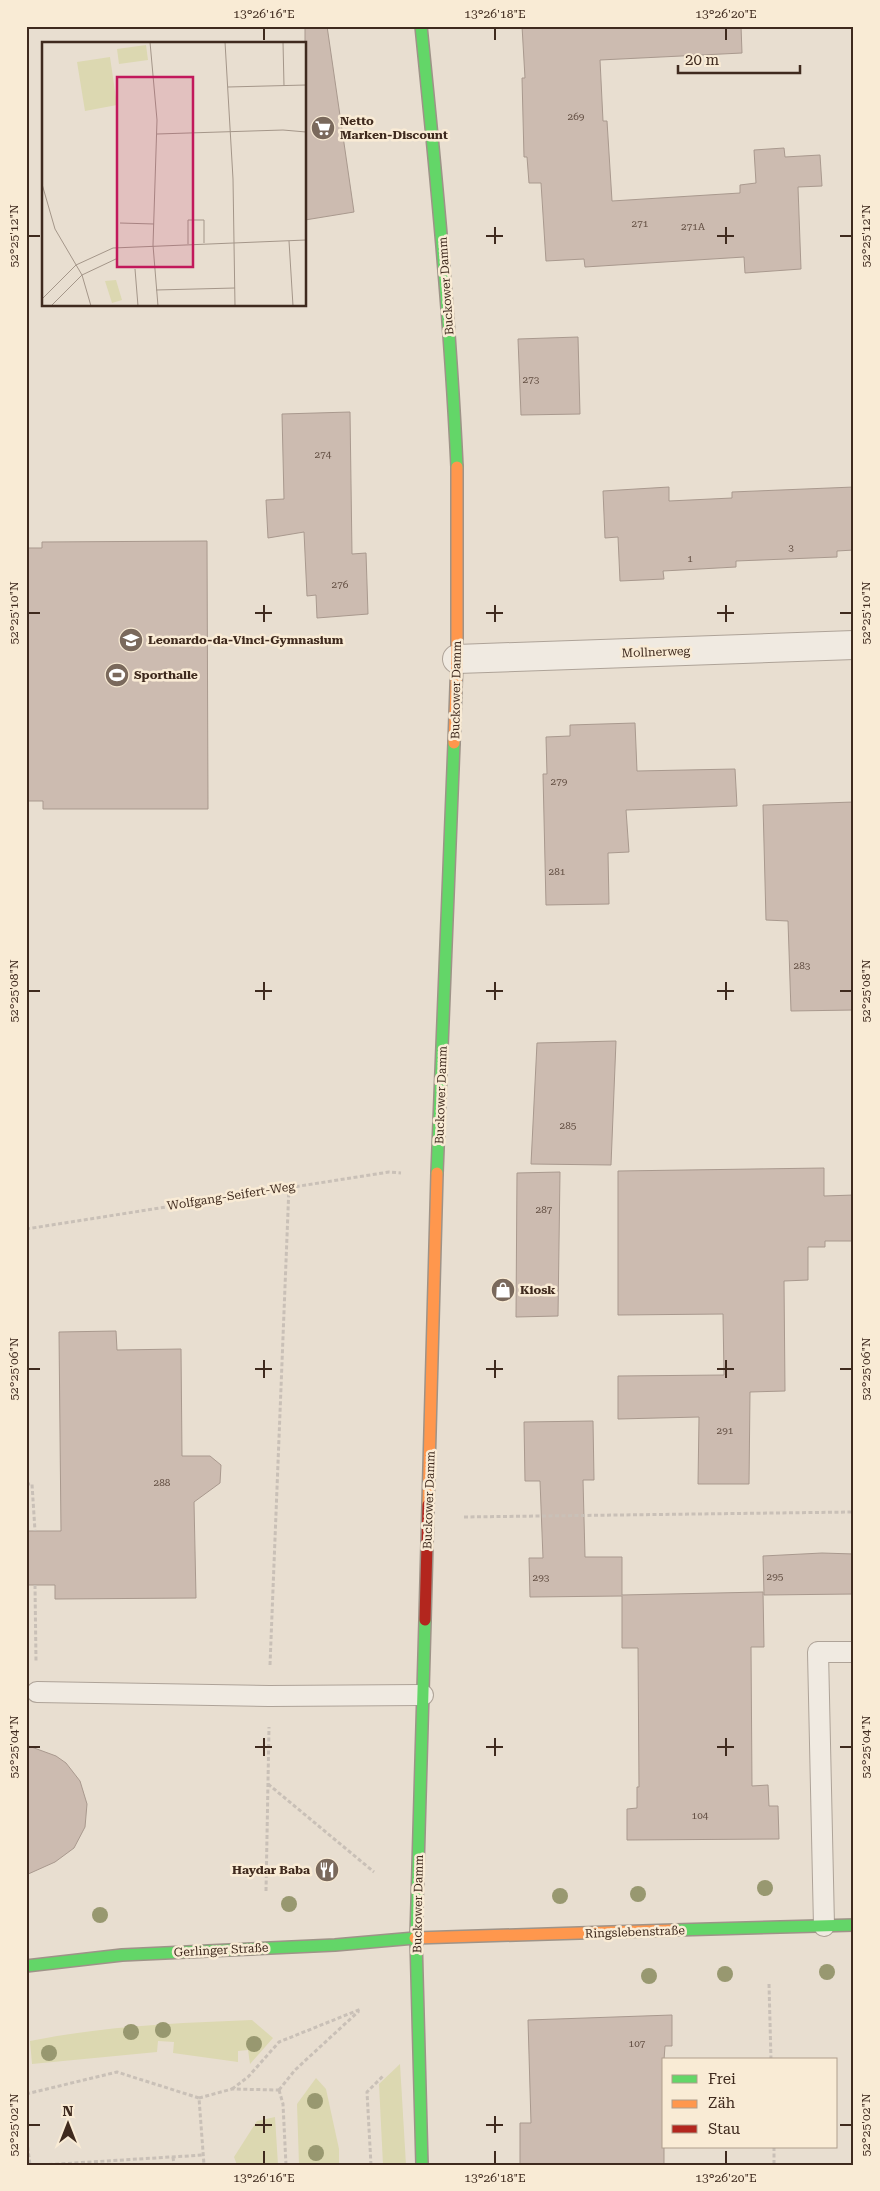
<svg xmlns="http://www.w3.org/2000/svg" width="880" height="2191" font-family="'Roboto Serif',serif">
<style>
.green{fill:#dcd8b1}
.building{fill:#ccbbb0;stroke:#a9998e}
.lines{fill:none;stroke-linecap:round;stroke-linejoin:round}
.lane-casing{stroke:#aea398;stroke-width:22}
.street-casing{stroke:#aea398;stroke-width:30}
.fast-casing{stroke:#9e9388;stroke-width:14}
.slow-casing{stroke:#9e9388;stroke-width:14}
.jam-casing{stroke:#9e9388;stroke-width:14}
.path{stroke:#c9c0b7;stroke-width:3;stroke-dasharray:4 2.5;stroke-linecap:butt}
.lane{stroke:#f0eae1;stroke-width:20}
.street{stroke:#f0eae1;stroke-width:28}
.fast{stroke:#63d668;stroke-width:11}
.slow{stroke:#ff974d;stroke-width:11}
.jam{stroke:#b3261e;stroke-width:11}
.tree{fill:#989870}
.ticks{fill:none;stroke:#3f2a1e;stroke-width:2}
.labels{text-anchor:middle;stroke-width:5;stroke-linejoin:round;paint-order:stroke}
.number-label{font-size:10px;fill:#624e42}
.poi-label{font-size:12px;font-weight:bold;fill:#3f2a1e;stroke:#f9ebd5;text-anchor:start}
.street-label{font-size:12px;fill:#3f2a1e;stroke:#f9ebd5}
.inset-road{fill:none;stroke:#a49689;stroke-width:1}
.view{fill:#c2185b;fill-opacity:0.15;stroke:#c2185b;stroke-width:2.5}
.inset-edge{fill:none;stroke:#3f2a1e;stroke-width:2.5}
.neatline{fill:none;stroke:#3f2a1e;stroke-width:2}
.ticks-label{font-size:12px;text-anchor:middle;fill:#3f2a1e}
</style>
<rect width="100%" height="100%" fill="#e8ded0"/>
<!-- green -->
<g class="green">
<path d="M252 2020 273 2038 250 2064 248 2050 238 2051V2062L173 2053 174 2042 158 2041 157 2052 32 2064 30 2041C104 2026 177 2023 252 2020Z"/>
<polygon points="400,2064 406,2165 383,2165 379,2084"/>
<polygon points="316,2078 326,2089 339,2149 339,2165 299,2165 297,2104"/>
<polygon points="275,2117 278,2165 237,2165 234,2157 257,2121"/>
</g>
<!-- building -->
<g class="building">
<polygon points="305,26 327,26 354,212 305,220"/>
<polygon points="522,26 741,26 742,53 600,60 603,121 607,121 612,201 740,193 740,185 756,183 754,150 784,148 785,157 820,155 822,186 798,187 801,269 745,273 744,257 585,267 584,259 546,261 541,183 529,183 527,157 524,157 522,78 525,78"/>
<polygon points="578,337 580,414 521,415 518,339"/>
<polygon points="350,412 352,554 366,553 368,614 317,618 316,595 307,596 304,532 268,538 266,500 284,499 282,414"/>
<polygon points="669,487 669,501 732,498 732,492 854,487 854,550 837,551 837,557 736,561 736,567 663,571 664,579 620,581 618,537 605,538 603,491"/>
<polygon points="207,541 208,809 43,809 43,801 26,801 26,548 42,548 42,542"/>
<polygon points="635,723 637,771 735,769 737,806 626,810 629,852 608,853 609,904 546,905 543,774 547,774 546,737 570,736 570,725"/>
<polygon points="854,802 854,1010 791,1011 788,921 766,920 763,805"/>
<polygon points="616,1041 611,1165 531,1164 537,1043"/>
<polygon points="824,1168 824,1196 854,1195 854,1241 825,1241 825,1247 808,1247 808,1280 784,1281 785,1391 750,1392 749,1484 698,1484 699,1417 618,1419 618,1376 724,1375 723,1314 618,1315 618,1171"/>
<polygon points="560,1172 558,1316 516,1317 517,1173"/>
<polygon points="116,1331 117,1350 181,1349 182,1456 210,1456 221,1465 220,1483 194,1502 196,1598 55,1599 55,1585 26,1585 26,1531 61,1531 59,1332"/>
<polygon points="593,1421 594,1480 583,1480 585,1557 622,1557 622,1595 763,1592 764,1647 751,1647 752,1786 768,1785 769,1806 778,1806 779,1839 627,1840 627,1809 637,1808 637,1787 639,1787 638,1648 622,1648 622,1596 530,1597 529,1558 543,1558 540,1481 525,1481 524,1422"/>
<polygon points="822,1553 854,1554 854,1594 764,1595 763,1556"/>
<polygon points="26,1745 56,1756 66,1763 80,1781 87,1804 85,1827 74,1848 55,1862 26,1875"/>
<polygon points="672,2015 672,2046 665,2046 664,2060 664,2165 520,2165 520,2123 531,2123 528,2020"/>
</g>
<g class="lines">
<!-- lane casing -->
<g class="lane-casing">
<g id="lane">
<polyline points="37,1692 269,1696 423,1695"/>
<polyline points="824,1926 818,1652 854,1652"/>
</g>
</g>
<!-- street casing -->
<g class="street-casing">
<polyline id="street" points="457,659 854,645"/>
</g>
<!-- fast casing -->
<g class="fast-casing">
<g id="fast">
<path d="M421 26C436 173 450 319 457 467"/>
<polyline points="437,1173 454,743"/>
<polyline points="675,1930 854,1925"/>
<polyline points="26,1966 122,1955 335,1945 415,1938"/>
<polyline points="422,2165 416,1938 425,1620"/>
</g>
</g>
<!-- slow casing -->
<g class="slow-casing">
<g id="slow">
<polyline points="454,743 457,659 457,467"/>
<polyline points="428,1505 437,1173"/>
<polyline points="415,1938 675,1930"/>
</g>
</g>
<!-- jam casing -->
<g class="jam-casing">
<polyline id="jam" points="425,1620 428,1505"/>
</g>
<!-- path -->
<g class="path">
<polyline points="26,1229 389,1172 401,1173"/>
<polyline points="26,1484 32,1484 35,1531"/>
<polyline points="464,1517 854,1512"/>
<polyline points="35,1585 36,1661"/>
<polyline points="270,1665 289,1186"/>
<polyline points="268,1784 374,1872"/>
<polyline points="266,1891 269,1727"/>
<polyline points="769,1984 771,2060"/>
<polyline points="232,2089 248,2077 279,2042 361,2009"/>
<polyline points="279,2090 295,2070 359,2011"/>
<polyline points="279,2090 283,2104 286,2165"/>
<polyline points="26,2094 117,2072 199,2098 204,2165"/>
<polyline points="199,2098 232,2089 279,2090"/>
<polyline points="26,2134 30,2165"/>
<polyline points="774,2147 774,2165"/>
<polyline points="173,2157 174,2165"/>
<polyline points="42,2165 203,2155"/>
<polyline points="371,2165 367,2092 384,2075"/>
</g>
<!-- lane -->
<use href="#lane" class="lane"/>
<!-- street -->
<use href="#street" class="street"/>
<!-- fast -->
<use href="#fast" class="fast"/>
<!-- slow -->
<use href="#slow" class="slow"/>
<!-- jam -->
<use href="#jam" class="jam"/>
</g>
<!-- trees -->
<g class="tree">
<circle cx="765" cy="1888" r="8"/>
<circle cx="638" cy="1894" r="8"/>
<circle cx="560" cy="1896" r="8"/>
<circle cx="289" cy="1904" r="8"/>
<circle cx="100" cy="1915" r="8"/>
<circle cx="827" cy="1972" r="8"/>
<circle cx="725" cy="1974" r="8"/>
<circle cx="649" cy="1976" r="8"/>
<circle cx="163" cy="2030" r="8"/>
<circle cx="131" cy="2032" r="8"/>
<circle cx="254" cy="2044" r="8"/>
<circle cx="49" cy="2053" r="8"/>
<circle cx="315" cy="2101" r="8"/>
<circle cx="316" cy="2153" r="8"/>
</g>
<!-- ticks -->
<path class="ticks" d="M264 28V40M495 28V40M726 28V40M495 227V244M726 227V244M28 236H40M486 236H503M717 236H734M840 236H852M264 605V622M495 605V622M726 605V622M28 613H40M255 613H272M486 613H503M717 613H734M840 613H852M264 982V1000M495 982V1000M726 982V1000M28 991H40M255 991H272M486 991H503M717 991H734M840 991H852M264 1360V1378M495 1360V1378M726 1360V1378M28 1369H40M255 1369H272M486 1369H503M717 1369H734M840 1369H852M264 1738V1756M495 1738V1756M726 1738V1756M28 1747H40M255 1747H272M486 1747H503M717 1747H734M840 1747H852M264 2116V2133M495 2116V2133M28 2125H40M255 2125H272M486 2125H503M840 2125H852M264 2151V2164M495 2151V2164M726 2151V2164"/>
<!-- icons -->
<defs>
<g id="supermarket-disc" transform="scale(1.25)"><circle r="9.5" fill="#7a695c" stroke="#f9ebd5"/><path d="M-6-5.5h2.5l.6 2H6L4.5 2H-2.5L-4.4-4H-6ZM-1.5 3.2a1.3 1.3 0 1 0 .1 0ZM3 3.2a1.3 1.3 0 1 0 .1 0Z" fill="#fff"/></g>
<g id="school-disc" transform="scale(1.25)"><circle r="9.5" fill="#7a695c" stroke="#f9ebd5"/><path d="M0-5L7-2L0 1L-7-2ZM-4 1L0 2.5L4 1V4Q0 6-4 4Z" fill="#fff"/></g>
<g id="stadium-disc" transform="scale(1.25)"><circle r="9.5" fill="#7a695c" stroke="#f9ebd5"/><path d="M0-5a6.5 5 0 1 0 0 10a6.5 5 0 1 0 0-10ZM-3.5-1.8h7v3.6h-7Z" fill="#fff"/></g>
<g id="shop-disc" transform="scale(1.25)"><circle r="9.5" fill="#7a695c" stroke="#f9ebd5"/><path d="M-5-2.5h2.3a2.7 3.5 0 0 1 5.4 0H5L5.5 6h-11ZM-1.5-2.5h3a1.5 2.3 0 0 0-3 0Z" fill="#fff"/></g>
<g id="restaurant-disc" transform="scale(1.25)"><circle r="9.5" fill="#7a695c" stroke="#f9ebd5"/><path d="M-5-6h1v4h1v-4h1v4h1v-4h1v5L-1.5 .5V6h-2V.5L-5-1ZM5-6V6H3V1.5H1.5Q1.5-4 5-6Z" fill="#fff"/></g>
</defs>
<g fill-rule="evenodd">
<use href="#supermarket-disc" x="323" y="128"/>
<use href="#school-disc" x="131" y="640"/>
<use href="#stadium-disc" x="117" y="675"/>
<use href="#shop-disc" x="503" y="1290"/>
<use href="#restaurant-disc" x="327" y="1870"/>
</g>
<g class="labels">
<!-- number labels -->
<g class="number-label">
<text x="576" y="120">269</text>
<text x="640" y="227">271</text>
<text x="693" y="230">271A</text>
<text x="531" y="383">273</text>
<text x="323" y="458">274</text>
<text x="791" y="551">3</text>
<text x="690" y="562">1</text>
<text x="340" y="588">276</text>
<text x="559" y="785">279</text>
<text x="557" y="875">281</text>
<text x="802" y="969">283</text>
<text x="568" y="1129">285</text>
<text x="544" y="1213">287</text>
<text x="725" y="1434">291</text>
<text x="162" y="1486">288</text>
<text x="775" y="1580">295</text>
<text x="541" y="1581">293</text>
<text x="700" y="1819">104</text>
<text x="637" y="2047">107</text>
</g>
<!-- poi labels -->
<g class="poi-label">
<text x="340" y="125">Netto<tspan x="340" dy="14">Marken-Discount</tspan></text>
<text x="148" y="644">Leonardo-da-Vinci-Gymnasium</text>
<text x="134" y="679">Sporthalle</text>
<text x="520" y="1294">Kiosk</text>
<text x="310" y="1874" text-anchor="end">Haydar Baba</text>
</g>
<!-- street labels -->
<g class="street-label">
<text transform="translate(446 286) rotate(-94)" y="4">Buckower Damm</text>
<text transform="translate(656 652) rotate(-2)" y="4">Mollnerweg</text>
<text transform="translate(456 690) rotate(-89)" y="4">Buckower Damm</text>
<text transform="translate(441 1095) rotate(-88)" y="4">Buckower Damm</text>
<text transform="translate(231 1196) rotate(-9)" y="4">Wolfgang-Seifert-Weg</text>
<text transform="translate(429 1500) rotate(-88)" y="4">Buckower Damm</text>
<text transform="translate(418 1904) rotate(-89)" y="4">Buckower Damm</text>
<text transform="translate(635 1932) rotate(-2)" y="4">Ringslebenstraße</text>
<text transform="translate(221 1950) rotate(-3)" y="4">Gerlinger Straße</text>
</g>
</g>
<!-- overview -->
<g transform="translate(42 42)">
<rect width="264" height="264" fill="#e8ded0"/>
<path d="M104 3 106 18 77 22 75 7ZM68 15 75 63 43 69 35 20ZM74 238 80 258 70 261 63 239Z" fill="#dcd8b1"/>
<path class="inset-road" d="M108 0 115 78 111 203 116 264M183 0 191 137 193 264M241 0 242 44M186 45 264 43M115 92 241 88 264 90M0 142 13 187 40 233 49 264M78 181 112 182M247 199 251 264M146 202V178H162V201M93 227 96 264M114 248 193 246M0 257 34 223 71 206 264 198M9 264 40 233 76 216"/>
<path class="view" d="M75 35H151V225H75Z"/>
<rect width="264" height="264" class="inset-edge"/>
</g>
<!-- border -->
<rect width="880" height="2191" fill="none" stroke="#f9ebd5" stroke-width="55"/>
<!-- legend -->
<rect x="662" y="2058" width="175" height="90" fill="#f9ebd5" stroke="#af9e8c"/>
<rect x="672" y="2075" width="25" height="8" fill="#63d668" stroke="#af9e8c"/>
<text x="708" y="2084" font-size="15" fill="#3f2a1e">Frei</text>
<rect x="672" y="2100" width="25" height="8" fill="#ff974d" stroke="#af9e8c"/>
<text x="708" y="2108" font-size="15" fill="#3f2a1e">Zäh</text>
<rect x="672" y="2125" width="25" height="8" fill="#b3261e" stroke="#af9e8c"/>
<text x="708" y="2134" font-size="15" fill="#3f2a1e">Stau</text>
<!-- north arrow -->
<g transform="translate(68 2124)" stroke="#f9ebd5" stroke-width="4" paint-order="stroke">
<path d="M0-4L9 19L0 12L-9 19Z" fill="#3f2a1e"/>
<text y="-8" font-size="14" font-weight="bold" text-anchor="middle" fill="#3f2a1e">N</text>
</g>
<!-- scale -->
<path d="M678 65v8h122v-8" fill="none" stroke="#3f2a1e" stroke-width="2.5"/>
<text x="685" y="65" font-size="15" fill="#3f2a1e" stroke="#f9ebd5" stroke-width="4" paint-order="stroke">20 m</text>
<rect x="28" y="28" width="824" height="2136" class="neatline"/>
<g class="ticks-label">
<text x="264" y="18">13°26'16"E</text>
<text x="495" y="18">13°26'18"E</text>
<text x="726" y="18">13°26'20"E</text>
<text transform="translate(14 236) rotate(-90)" y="4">52°25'12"N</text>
<text transform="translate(866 236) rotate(-90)" y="4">52°25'12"N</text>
<text transform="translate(14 613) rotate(-90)" y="4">52°25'10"N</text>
<text transform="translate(866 613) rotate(-90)" y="4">52°25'10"N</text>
<text transform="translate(14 991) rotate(-90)" y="4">52°25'08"N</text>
<text transform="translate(866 991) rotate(-90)" y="4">52°25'08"N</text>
<text transform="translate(14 1369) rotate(-90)" y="4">52°25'06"N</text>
<text transform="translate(866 1369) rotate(-90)" y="4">52°25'06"N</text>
<text transform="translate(14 1747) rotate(-90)" y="4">52°25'04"N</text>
<text transform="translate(866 1747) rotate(-90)" y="4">52°25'04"N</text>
<text transform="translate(14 2125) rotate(-90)" y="4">52°25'02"N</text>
<text transform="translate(866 2125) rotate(-90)" y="4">52°25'02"N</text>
<text x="264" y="2182">13°26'16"E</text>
<text x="495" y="2182">13°26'18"E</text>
<text x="726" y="2182">13°26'20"E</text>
</g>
</svg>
